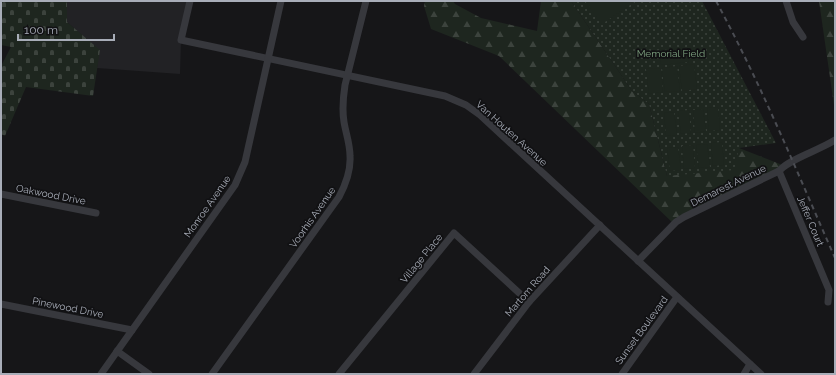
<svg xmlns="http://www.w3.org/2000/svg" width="836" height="375" font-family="Raleway,sans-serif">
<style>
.built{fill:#222225}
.forest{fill:url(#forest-firs)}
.cemetery{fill:url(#cemetery-stones)}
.park{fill:url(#park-dots)}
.garden{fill:#1e261f}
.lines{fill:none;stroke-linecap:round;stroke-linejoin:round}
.street{stroke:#37383d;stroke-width:7}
.rail{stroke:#4a4c52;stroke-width:2;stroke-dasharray:5 4;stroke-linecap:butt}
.labels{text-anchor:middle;stroke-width:3.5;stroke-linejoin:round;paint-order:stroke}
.park-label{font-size:10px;fill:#7fa381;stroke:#111113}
.street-label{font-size:10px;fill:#a8adb8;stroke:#111113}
</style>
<defs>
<pattern id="forest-firs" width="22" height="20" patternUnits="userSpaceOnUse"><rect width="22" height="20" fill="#1e261f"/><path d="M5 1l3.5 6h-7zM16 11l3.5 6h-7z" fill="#3c433d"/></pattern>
<pattern id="cemetery-stones" width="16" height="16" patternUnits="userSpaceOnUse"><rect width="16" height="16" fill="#1e261f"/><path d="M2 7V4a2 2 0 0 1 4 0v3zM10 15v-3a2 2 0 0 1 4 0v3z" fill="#3c433d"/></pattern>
<pattern id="park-dots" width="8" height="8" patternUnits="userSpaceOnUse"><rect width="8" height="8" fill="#1e261f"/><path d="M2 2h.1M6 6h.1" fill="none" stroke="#3c433d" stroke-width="1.8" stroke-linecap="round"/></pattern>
</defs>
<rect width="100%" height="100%" fill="#161618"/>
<!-- built -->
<polygon class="built" points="67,1 190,1 181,40 180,74 97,68 99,50 67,22"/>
<!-- forest -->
<g class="forest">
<polygon points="425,1 453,1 455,4 481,18 537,31 541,1 571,1 632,91 649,104 667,176 739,148 785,166 674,224 499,56 431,29 424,6"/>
<polygon points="819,1 835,1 835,112"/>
</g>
<!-- cemetery -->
<polygon class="cemetery" points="1,1 67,1 67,22 100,50 93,96 26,87 5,136 1,134 1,66 11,47 1,45"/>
<!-- park -->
<polygon class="park" points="571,1 702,1 776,143 739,148 734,170 667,176 649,104 632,91"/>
<!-- garden -->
<g class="garden">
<polygon points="585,1 636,1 602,24"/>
<polygon points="687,47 689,62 661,65 660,50"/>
<polygon points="694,64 697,89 682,91 679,66"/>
<polygon points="677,66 680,91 665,92 662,68"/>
<polygon points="661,68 663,92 649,94 646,69"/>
<polygon points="718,107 720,130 709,131 707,108"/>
<polygon points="703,109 706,131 695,133 693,110"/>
<polygon points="689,110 691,133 681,134 678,111"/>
<polygon points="674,112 677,135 666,136 664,113"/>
<polygon points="722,142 724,165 713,166 711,143"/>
<polygon points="707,144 710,167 699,168 696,145"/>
<polygon points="693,145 695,168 684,169 682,146"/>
<polygon points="678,147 681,170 670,171 667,148"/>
</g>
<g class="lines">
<!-- street -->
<g class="street">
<polyline points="190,1 181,40 445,96 466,105 480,115 761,374"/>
<polyline points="786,1 793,22 803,37"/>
<polyline points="779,171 829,290 828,302"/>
<polyline points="1,194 96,213"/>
<path d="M638 261 676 222 684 217 779 171C789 159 820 150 835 140"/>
<polyline points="1,304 132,330"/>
<polyline points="117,351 149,374"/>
<polyline points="101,374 235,185 245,162 281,1"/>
<path d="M212 374 339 197C346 184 351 171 350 156 350 144 346 134 344 122 342 110 343 98 345 85L366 1"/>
<polyline points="339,374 454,233 529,302"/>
<polyline points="474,374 529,302 600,225"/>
<polyline points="622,374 677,297"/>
<polyline points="744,374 750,364"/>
</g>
<!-- rail -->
<path class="rail" d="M716 1C761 84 797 172 835 258"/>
</g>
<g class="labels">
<!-- park labels -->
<g class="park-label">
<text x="671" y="57">Memorial Field</text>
</g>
<!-- street labels -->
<g class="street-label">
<text transform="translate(512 133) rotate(42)" y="4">Van Houten Avenue</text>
<text transform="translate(728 185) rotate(-26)" y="4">Demarest Avenue</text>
<text transform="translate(51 194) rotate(11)" y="4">Oakwood Drive</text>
<text transform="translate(207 206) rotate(-55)" y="4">Monroe Avenue</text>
<text transform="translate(312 217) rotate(-55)" y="4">Voorhis Avenue</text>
<text transform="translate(811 221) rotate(67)" y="4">Jeffer Court</text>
<text transform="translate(421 258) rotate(-51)" y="4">Village Place</text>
<text transform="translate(527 291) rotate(-49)" y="4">Martom Road</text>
<text transform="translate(68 307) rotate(11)" y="4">Pinewood Drive</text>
<text transform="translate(641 330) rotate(-54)" y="4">Sunset Boulevard</text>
</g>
</g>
<!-- border -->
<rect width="836" height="375" fill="none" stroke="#a8adb8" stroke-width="4"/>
<!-- scale -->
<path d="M18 34v6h96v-6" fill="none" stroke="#a8adb8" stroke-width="2"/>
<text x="24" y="34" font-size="12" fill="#a8adb8" stroke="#111113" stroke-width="3" paint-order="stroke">100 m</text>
</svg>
